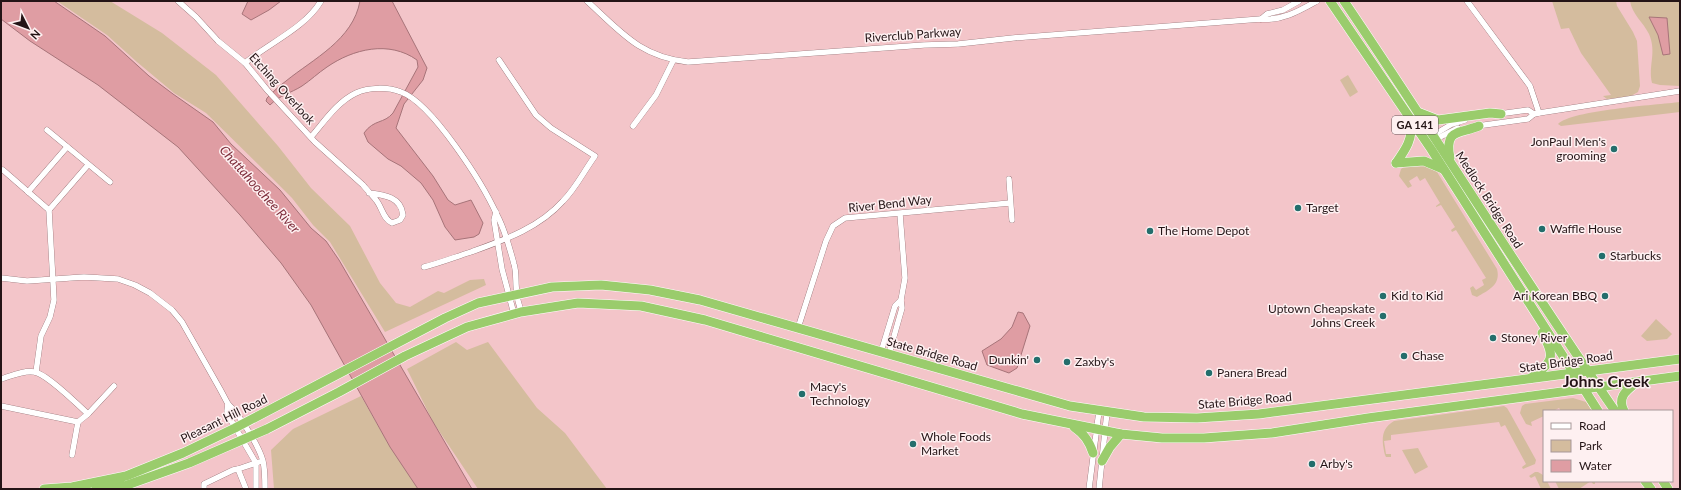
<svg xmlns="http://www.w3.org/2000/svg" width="1681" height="490" font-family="Lato,sans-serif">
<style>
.green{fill:#d4bc9e}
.water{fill:#df9da3;stroke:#a77479}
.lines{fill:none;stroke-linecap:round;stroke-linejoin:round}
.minor-casing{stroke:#865e62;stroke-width:6}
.trunk-casing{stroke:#fff;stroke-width:10}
.minor{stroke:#fff;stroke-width:5.5}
.trunk{stroke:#9acc6c;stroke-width:9}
.poi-dot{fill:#236e6c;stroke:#fef0f1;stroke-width:1.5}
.labels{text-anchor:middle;stroke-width:3;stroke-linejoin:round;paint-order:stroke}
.shield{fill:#fef0f1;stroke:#655658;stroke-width:1}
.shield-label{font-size:11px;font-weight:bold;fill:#241416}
.street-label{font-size:12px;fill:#241416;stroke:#fef0f1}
.poi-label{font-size:12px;fill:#241416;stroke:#fef0f1;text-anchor:start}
.water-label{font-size:13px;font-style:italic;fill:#7f2f3d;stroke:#fef0f1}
.district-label{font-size:16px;font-weight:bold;fill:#241416;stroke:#fef0f1}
</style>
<rect width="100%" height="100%" fill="#f3c5c9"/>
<!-- green -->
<g class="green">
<polygon points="57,1 110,1 162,33 216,75 278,146 311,188 350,226 380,283 396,303 410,307 438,291 444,293 470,280 484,279 486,285 385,332 330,242 313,225 292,198 271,177 206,113 174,93 137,62 107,35"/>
<polygon points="1552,1 1616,1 1617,6 1633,32 1637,41 1640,86 1638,92 1631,96 1607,99 1603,96 1611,95 1581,53 1569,28 1561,29"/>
<path d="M1630 1H1680V86L1660 85 1652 83C1648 65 1657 53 1649 34 1643 22 1632 14 1630 1Z"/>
<polygon points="1348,75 1358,92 1350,97 1340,80"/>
<path d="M1680 102V112L1561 126 1558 124C1572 110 1656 105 1680 102Z"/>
<path d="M1425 163 1437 172 1497 269C1501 285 1489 290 1477 297L1472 295 1470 288 1473 286 1476 290 1484 285 1482 280 1486 278 1456 230 1452 232 1451 230 1455 227 1441 205 1436 207V206L1440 203 1425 178 1420 181 1417 176 1409 181 1412 186 1408 188 1399 176 1401 169 1405 166Z"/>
<polygon points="1656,319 1672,334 1667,339 1647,341 1641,336"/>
<polygon points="456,342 467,350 488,342 537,408 565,433 607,489 478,489 433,422 407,369"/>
<polygon points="361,396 390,447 418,489 274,489 271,450 293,429"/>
<polygon points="1573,398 1586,402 1592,411 1561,411 1559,408 1553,411 1544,411 1544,416 1531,422 1532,426 1526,424 1520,413 1522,406 1525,404"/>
<path d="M1504 406 1507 408 1510 413 1536 460 1535 464 1523 469 1522 467 1526 464 1505 425 1501 427 1499 422 1391 435V440L1384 441 1386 454H1391V457H1386C1384 454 1384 450 1383 445 1382 434 1384 427 1394 421Z"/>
<polygon points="1418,448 1428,467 1415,474 1402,450"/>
<polygon points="1535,472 1538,472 1543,475 1544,481 1547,481 1551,489 1541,489 1535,476 1531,478 1529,476"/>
<polygon points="1555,481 1595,481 1595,484 1593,484 1591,481 1579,489 1559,489"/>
</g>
<!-- water -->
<g class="water">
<polygon points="1,1 54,1 105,36 149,76 173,94 213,122 231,144 280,190 311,228 326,241 339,260 472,489 418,489 390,447 311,305 281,263 240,215 178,147 98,85 30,41 1,19"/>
<polygon points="248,1 281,1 269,10 251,20 242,14"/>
<path d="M360 1H392L427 68 423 80 404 104 396 128 433 176 448 200 455 205 471 200 483 223 479 234 474 237 455 240 445 227 433 200 421 183 401 166 388 159 368 142 364 133C374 119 384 124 393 113L418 67 417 60C389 40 353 49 327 67 318 73 311 80 302 86 291 93 280 95 270 105L266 101 267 98C273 92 279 86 286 81 313 59 353 40 360 1Z"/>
<polygon points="1649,17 1667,18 1670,54 1663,55 1658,35"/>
<polygon points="1018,312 1023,313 1030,326 1017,368 1009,373 987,365 982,351 1001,339 1012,327"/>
</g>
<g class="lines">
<!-- minor casing -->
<g class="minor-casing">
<g id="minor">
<path d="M178 1 196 17 218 41 245 63 268 91 315 142 363 185C367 190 372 195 376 200 382 207 383 219 392 223L400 220 403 215C401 197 385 195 369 193"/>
<path d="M587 1C621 32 640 57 688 62L924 45 958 44 1013 38 1261 19C1282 21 1299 11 1317 1"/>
<polyline points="1467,1 1530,86 1539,113"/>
<polyline points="1261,19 1267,14 1283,10 1299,1"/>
<path d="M245 63C269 43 305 28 321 1"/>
<polyline points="1499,114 1528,110 1534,114"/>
<polyline points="633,126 656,95 673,61"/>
<polyline points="1477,126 1528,119 1534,114 1539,113 1680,91"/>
<polyline points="47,130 110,182"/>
<path d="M311 137C324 122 337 102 356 93 369 87 388 87 401 92 432 103 483 184 497 215 504 228 510 249 514 264 517 273 515 284 517 294 517 300 520 306 521 312"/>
<polyline points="1430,137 1452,124 1465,120"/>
<polyline points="1434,140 1458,128"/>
<polyline points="3,170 49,210"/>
<polyline points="1009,179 1012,220"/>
<polyline points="28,192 67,147"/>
<polyline points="496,212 494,220 502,269 514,314"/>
<path d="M424 267C440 263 455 257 471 252 504 240 539 228 563 201 576 188 584 171 595 156L551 128 536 115 499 60"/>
<polyline points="1,278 27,281 84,277 118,279 135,285 150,293 172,310 182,322 220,389 228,404 227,411 229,417 256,463 256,489"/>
<polyline points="798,328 826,241 833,226 845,218 1010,203"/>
<polyline points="881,352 895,306 901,300"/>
<polyline points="889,354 902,308 901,300 905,278 900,214"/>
<polyline points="36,372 41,336 50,317 54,300 49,210 88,165"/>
<path d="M1 379C11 376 24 370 34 372 46 373 78 405 88 414"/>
<path d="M228 404C239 414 259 446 263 461 265 469 265 480 265 489"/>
<polyline points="1,406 78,422 88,414 114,386"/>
<polyline points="72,455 78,422"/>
<polyline points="238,469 259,462"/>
<polyline points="204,489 204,484 233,470 238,469 246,489"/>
<polyline points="1089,489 1099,411"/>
<polyline points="1099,489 1107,412"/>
</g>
</g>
<!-- trunk casing -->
<g class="trunk-casing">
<g id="trunk">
<polyline points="1330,1 1431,149 1598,411"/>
<path d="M1344 1C1436 137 1522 276 1615 411"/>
<polyline points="1420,113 1438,120 1490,113 1501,114"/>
<path d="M1450 158C1444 128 1460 134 1479 126"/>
<polyline points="1396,163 1424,161 1443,169"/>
<path d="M1396 163C1406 149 1413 139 1411 121"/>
<path d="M1531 378C1553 362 1556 357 1542 333"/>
<path d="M1624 411C1617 397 1626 391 1636 383"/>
<path d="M1074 427C1084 434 1089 441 1093 453"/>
<polyline points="1102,461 1110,447 1121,434"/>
<polyline points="1645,481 1651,489"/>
<polyline points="1663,481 1668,489"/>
<polyline points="44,489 72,487 126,476 183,453 235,428 445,318 478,303 552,287 601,285 650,290 700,300 1070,406 1144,417 1197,418 1259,414 1680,359"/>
<polyline points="96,489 117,484 120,482"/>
<polyline points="116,489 189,463 267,429 339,392 405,356 467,327 521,312 578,303 641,306 705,320 1022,414 1121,434 1162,438 1204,438 1272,433 1368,418 1680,376"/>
</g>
</g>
<!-- minor -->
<use href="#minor" class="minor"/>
<!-- trunk -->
<use href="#trunk" class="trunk"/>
</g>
<!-- markers -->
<g class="poi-dot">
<circle cx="1614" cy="149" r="4"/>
<circle cx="1298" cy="208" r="4"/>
<circle cx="1542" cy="229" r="4"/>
<circle cx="1150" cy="231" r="4"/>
<circle cx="1602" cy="256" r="4"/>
<circle cx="1383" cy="296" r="4"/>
<circle cx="1605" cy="296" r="4"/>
<circle cx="1383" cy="316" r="4"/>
<circle cx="1493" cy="338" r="4"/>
<circle cx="1404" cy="356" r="4"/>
<circle cx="1037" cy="360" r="4"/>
<circle cx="1067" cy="362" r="4"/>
<circle cx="1209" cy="373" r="4"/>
<circle cx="802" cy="394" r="4"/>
<circle cx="913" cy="444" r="4"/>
<circle cx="1312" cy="464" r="4"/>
</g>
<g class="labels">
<!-- shield labels -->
<rect class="shield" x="1392" y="116" width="46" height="18" rx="3"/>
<g class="shield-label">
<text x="1415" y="129">GA 141</text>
</g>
<!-- street labels -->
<g class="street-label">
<text transform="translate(913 35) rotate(-4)" y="4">Riverclub Parkway</text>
<text transform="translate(282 89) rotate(48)" y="4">Etching Overlook</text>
<text transform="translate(1489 200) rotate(57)" y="4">Medlock Bridge Road</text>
<text transform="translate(890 204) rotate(-6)" y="4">River Bend Way</text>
<text transform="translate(932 354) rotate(16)" y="4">State Bridge Road</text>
<text transform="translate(1566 362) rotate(-8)" y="4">State Bridge Road</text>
<text transform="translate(1245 401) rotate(-5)" y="4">State Bridge Road</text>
<text transform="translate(224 419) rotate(-26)" y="4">Pleasant Hill Road</text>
</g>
<!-- poi labels -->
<g class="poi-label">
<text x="1606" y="146" text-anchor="end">JonPaul Men's<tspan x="1606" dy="14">grooming</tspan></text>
<text x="1306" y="212">Target</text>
<text x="1550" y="233">Waffle House</text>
<text x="1158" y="235">The Home Depot</text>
<text x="1610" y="260">Starbucks</text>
<text x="1391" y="300">Kid to Kid</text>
<text x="1597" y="300" text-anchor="end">Ari Korean BBQ</text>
<text x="1375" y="313" text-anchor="end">Uptown Cheapskate<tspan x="1375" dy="14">Johns Creek</tspan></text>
<text x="1501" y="342">Stoney River</text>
<text x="1412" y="360">Chase</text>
<text x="1029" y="364" text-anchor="end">Dunkin'</text>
<text x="1075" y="366">Zaxby's</text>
<text x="1217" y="377">Panera Bread</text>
<text x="810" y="391">Macy's<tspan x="810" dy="14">Technology</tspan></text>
<text x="921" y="441">Whole Foods<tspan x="921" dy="14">Market</tspan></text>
<text x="1320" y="468">Arby's</text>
</g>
<!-- water labels -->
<g class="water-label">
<text transform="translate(260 189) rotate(48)" y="5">Chattahoochee River</text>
</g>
<!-- district labels -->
<g class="district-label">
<text x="1606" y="387">Johns Creek</text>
</g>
</g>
<!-- border -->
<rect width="1681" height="490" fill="none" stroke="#241416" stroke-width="4"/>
<!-- legend -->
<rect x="1543" y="410" width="130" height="72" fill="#fef0f1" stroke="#a79899"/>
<rect x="1551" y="423" width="20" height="6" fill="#ffffff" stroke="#a79899"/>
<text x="1579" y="430" font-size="12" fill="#241416">Road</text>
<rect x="1551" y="440" width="20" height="12" fill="#d4bc9e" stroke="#a79899"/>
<text x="1579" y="450" font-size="12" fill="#241416">Park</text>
<rect x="1551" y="460" width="20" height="12" fill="#df9da3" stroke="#a79899"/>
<text x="1579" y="470" font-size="12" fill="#241416">Water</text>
<!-- north arrow -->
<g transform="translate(28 28) rotate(132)" stroke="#fef0f1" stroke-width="3" paint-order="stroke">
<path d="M0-3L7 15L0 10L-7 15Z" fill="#241416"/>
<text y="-6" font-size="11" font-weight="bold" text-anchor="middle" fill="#241416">N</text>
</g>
</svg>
